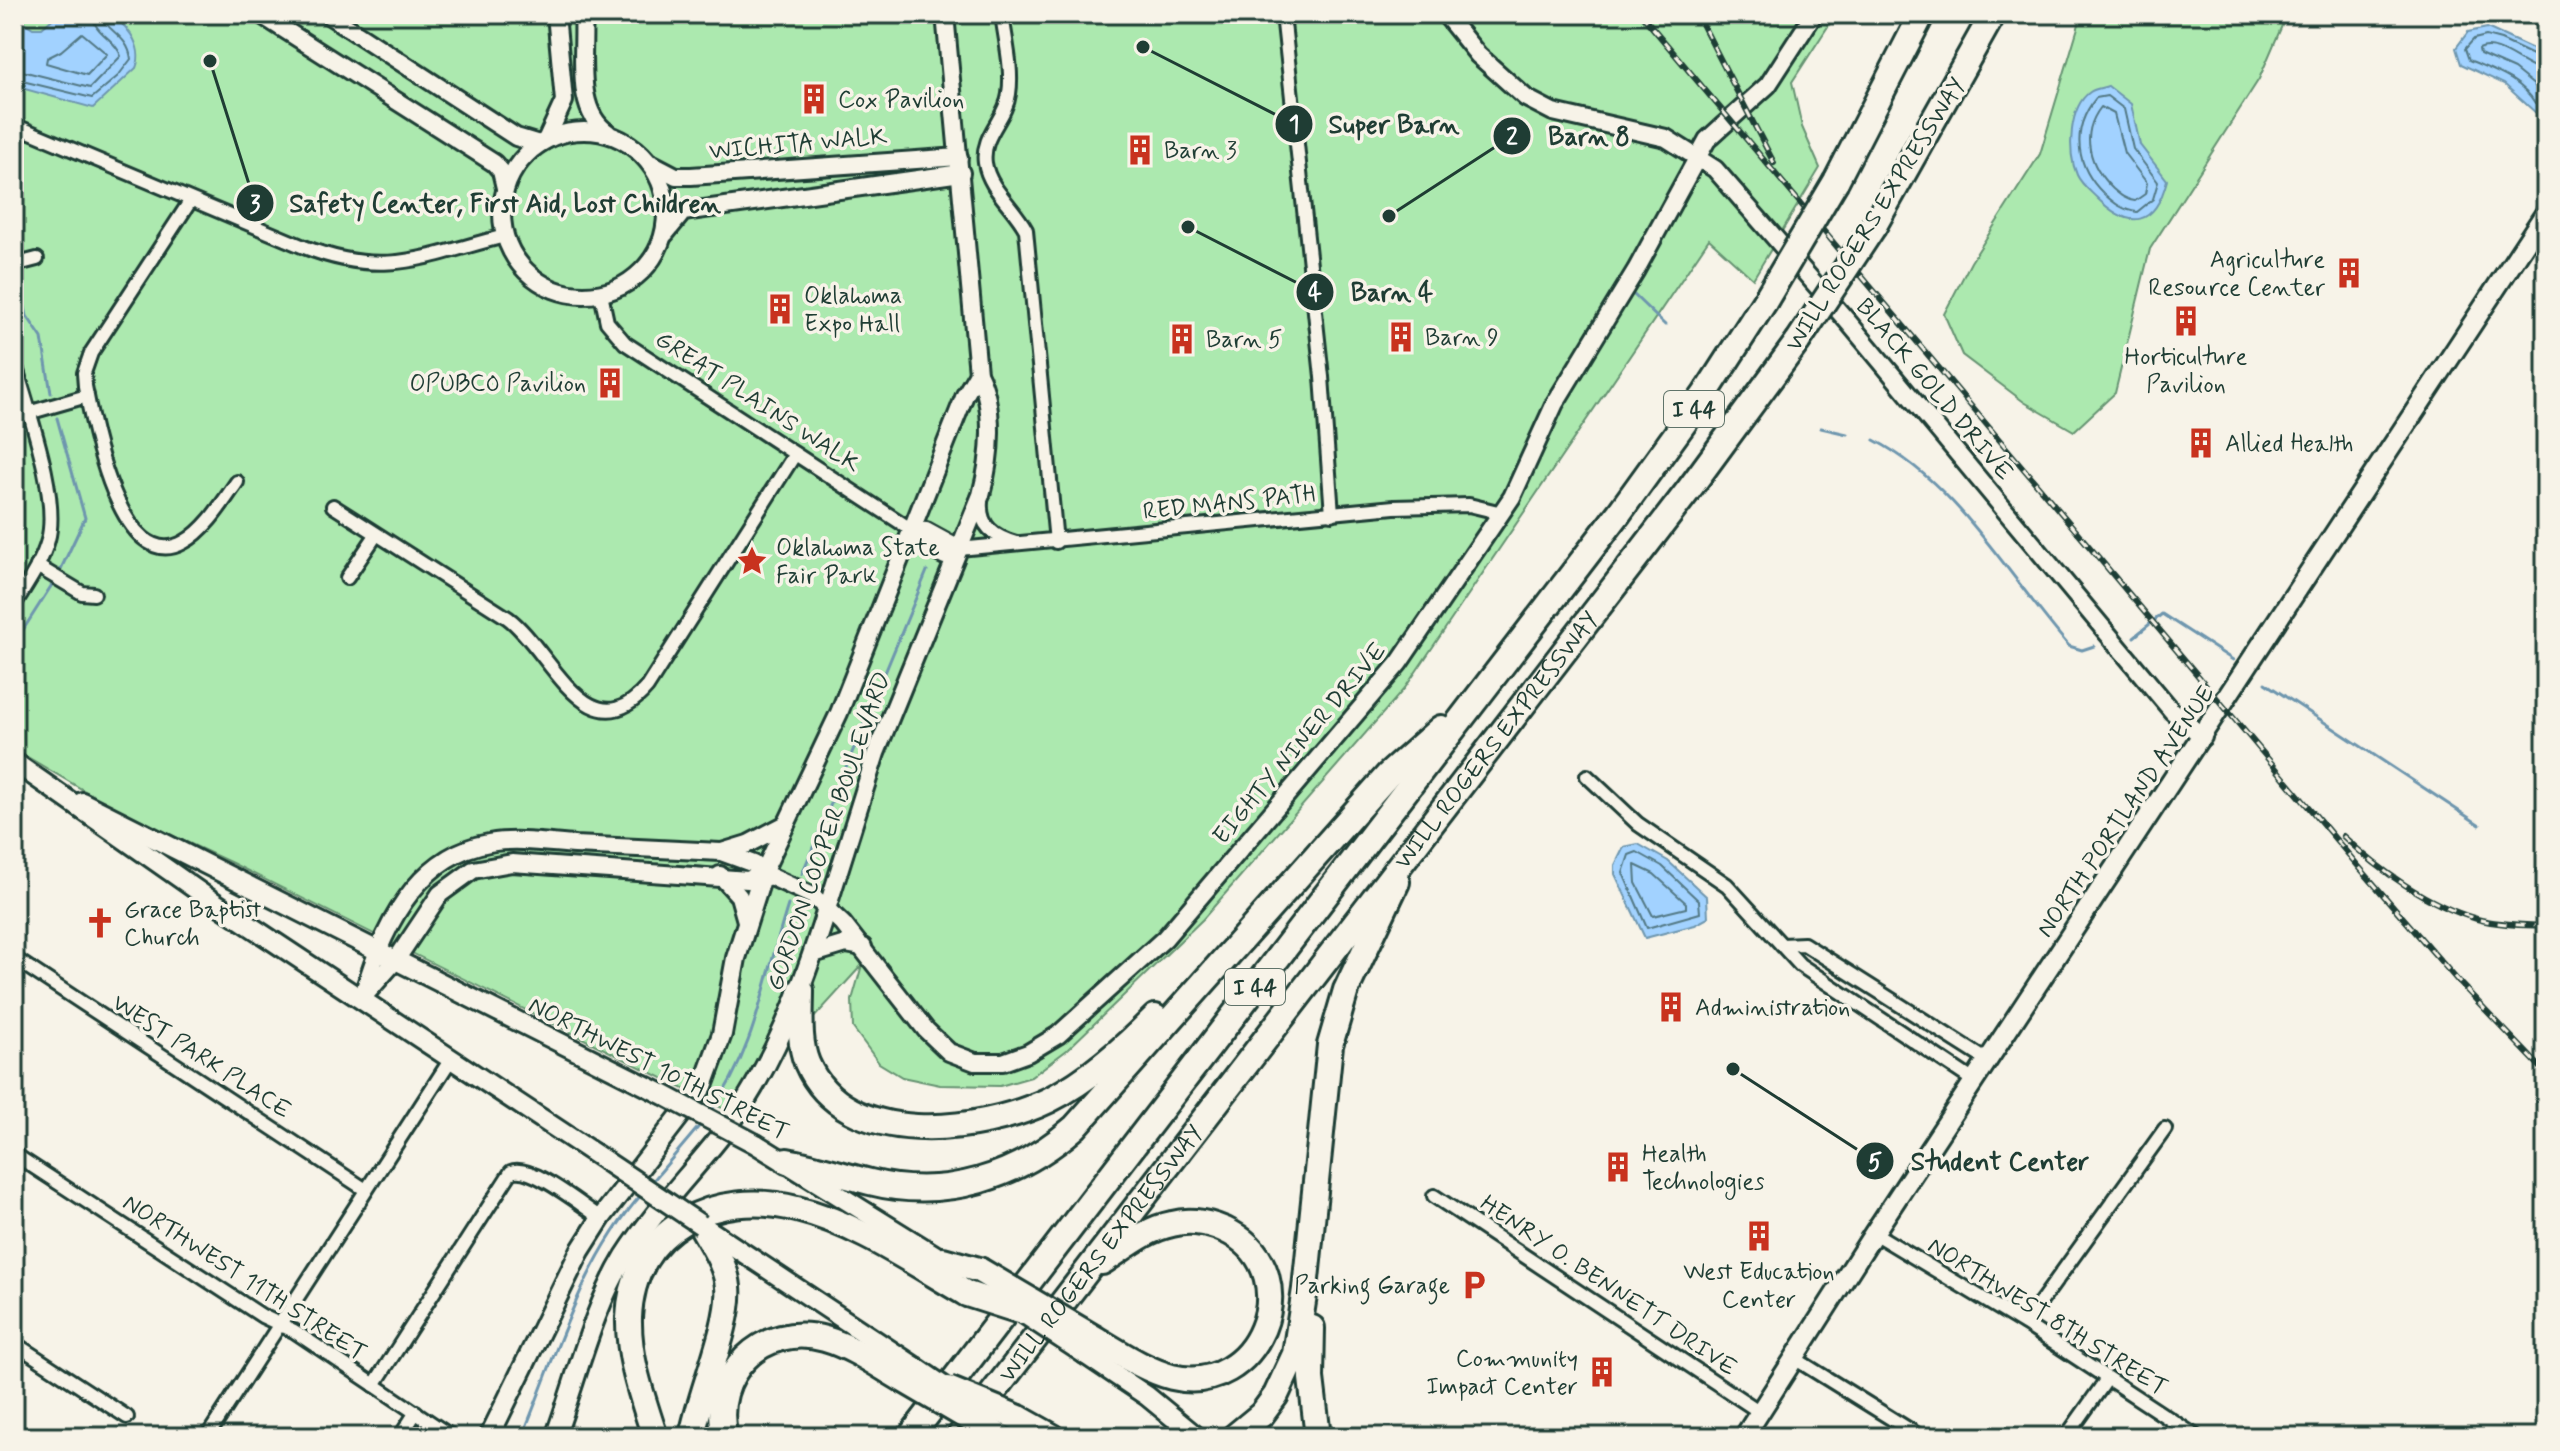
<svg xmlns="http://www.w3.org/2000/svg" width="2560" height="1451" font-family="Mynerve,sans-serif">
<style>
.green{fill:#ace9af;stroke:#669372;stroke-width:2}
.water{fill:#a2d2ff;stroke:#6e96ae;stroke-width:2}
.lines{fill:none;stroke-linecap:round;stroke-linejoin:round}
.shore{stroke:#537985;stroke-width:2}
.stream{stroke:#6e96ae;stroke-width:3}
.minor-casing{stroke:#1f3d34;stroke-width:18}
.tertiary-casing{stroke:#1f3d34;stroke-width:22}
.secondary-casing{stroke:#1f3d34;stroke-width:24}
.motorway-casing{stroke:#1f3d34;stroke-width:30}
.minor{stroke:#f7f3e8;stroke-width:12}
.tertiary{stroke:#f7f3e8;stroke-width:16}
.secondary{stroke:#f7f3e8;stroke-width:18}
.motorway{stroke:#f7f3e8;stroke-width:24}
.rail-casing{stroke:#1f3d34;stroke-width:6}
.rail{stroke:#f7f3e8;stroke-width:3;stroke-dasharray:9;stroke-linecap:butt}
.secondary-bridge-casing{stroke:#1f3d34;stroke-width:24;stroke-linecap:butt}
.motorway-bridge-casing{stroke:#1f3d34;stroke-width:30;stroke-linecap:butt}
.secondary-bridge{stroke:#f7f3e8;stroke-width:18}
.motorway-bridge{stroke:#f7f3e8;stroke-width:24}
.labels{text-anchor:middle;stroke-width:7;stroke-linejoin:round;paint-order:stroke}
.shield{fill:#f7f3e8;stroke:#60746a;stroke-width:2}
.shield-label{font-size:22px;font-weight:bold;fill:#1f3d34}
.poi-label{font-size:24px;fill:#1f3d34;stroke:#f7f3e8;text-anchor:start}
.street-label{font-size:24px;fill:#1f3d34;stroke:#f7f3e8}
.leader{fill:none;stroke:#1f3d34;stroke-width:3}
.callout-dot{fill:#1f3d34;stroke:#f7f3e8;stroke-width:3}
.mark-label{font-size:24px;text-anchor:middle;font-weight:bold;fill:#fff}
.callout-label{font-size:26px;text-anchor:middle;font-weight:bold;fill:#1f3d34;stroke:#f7f3e8;stroke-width:7;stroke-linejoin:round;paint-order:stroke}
</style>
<rect width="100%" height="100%" fill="#f7f3e8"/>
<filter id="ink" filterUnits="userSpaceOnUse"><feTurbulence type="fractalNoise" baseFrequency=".0125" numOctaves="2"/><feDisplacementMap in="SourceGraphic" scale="16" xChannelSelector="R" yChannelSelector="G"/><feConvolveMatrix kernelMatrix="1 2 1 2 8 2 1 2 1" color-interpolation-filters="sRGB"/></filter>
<g filter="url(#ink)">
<!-- green -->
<g class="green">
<polygon points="14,14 1836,14 1792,82 1802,127 1820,168 1753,279 1709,239 1405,688 1203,919 1067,1050 1031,1077 1000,1086 940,1085 902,1077 879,1063 853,1028 852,1000 862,965 781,1054 744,1119 232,863 117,810 14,749"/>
<polygon points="2082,14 2287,14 2259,79 2150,249 2115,393 2074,431 2024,402 1962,355 1944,314 1971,262 2040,154"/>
<polygon points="2440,14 2520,14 2474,22"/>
</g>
<!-- water -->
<g class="water">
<path d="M58 14C72 14 89 11 103 14 125 18 145 47 136 68L93 108 14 86V16L33 28H42Z"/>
<polygon points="2487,28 2546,55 2546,112 2537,114 2504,84 2461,64 2456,48 2468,32"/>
<path d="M2108 86 2131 104 2140 145 2167 180C2155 226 2131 231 2097 198 2090 191 2081 184 2077 175 2067 152 2069 107 2090 92 2095 88 2103 88 2108 86Z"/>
<polygon points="1638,844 1668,861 1707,897 1708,918 1695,925 1645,938 1615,874 1615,865 1624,847"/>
</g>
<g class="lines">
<!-- shore -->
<g class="shore">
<polygon points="82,33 107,54 87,75 46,63 47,58 61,51"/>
<path d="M2546 61 2501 40 2486 36 2474 39 2465 49 2469 60C2494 71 2521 79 2535 103L2546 105"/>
<path d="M14 69 90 88 121 56C115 38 94 34 92 14"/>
<path d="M2546 71C2525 70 2499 39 2479 49L2480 54 2514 69 2546 95"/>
<path d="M14 79 92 98 118 76 131 59C128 34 105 32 102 14"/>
<path d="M2107 96 2124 109 2133 149 2158 182 2153 199 2137 212C2123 210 2115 204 2104 194 2076 167 2070 130 2096 98Z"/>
<path d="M2101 107 2114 114 2124 153 2147 183 2145 194 2135 201C2126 200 2120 195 2113 189 2090 167 2079 135 2101 107Z"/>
<polygon points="1637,852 1662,866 1699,901 1700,913 1647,928 1623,873 1629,855"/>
<polygon points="1635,865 1654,874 1686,903 1686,908 1653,916 1636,883"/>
</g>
<!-- stream -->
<g class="stream">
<polyline points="18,277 27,316 42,338 51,393"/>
<polyline points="1634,295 1665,325"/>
<polyline points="57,418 85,518 59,573"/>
<polyline points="1821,428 1847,434"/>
<path d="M1874 440C1957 483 2008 576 2069 646L2082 650 2094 646"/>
<polyline points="2134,637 2162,614 2233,660"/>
<polyline points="14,644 55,580"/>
<polyline points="2265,683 2480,825"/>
<polyline points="802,874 927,571"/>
<path d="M711 1111C756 1051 765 976 788 905"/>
<polyline points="652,1182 701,1124"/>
<path d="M522 1437C556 1355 582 1261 642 1194"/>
</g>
<!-- minor casing -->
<g class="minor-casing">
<g id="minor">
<path d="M1002 14C1005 39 1013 69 1009 94 1006 119 981 135 985 163 989 189 1014 207 1026 230L1056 542"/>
<polyline points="1283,14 1322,377 1332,514"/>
<path d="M14 125 304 247C386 279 425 256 505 236"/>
<path d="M191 200 91 353 84 373 85 386C92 423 121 578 184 542 206 530 223 502 237 482"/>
<polyline points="14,265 37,259"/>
<polyline points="601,294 607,322 625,343 912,530"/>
<path d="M14 360C26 405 60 496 48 540 42 563 26 585 14 605"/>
<polyline points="14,417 87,396"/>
<path d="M981 502C979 526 994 537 1016 543"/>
<path d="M333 506 508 618C550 649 588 756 647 687L795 454"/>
<polyline points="959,549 1394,507 1469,505 1502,513"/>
<polyline points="37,566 82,593 94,594"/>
<polyline points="347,578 376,535"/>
<polyline points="1587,776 1638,824 1727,885 1800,965 1974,1081"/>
<polyline points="1782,945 1804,944 1988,1061"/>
<polyline points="14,958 366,1190"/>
<polyline points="14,1154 262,1316 294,1331 452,1437"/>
<polyline points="1434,1196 1760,1412"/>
<polyline points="1874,1233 2025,1324 2197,1437"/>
<polyline points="2025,1324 2165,1129"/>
<polyline points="14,1343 127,1417"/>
<polyline points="1794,1358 1921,1437"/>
<path d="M374 1385 511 1172C531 1163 582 1206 601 1218"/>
<polyline points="207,1437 451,1059"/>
<polyline points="400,1437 416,1412"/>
<polyline points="2066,1437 2107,1379"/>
</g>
</g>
<!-- tertiary casing -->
<g class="tertiary-casing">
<g id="tertiary">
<polyline points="260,14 494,163 501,171 505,188"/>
<polyline points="327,14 516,137 539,144"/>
<path d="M583 14C586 51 573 110 608 133"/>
<polyline points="1445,14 1478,55 1526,98 1553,112 1666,138 1715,169 1849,323 2172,711 2203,737"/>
<circle cx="584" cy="213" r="82"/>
<polyline points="546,140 564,101 556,14"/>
<polyline points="653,164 676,176 691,176 959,157"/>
<polyline points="665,234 683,212 961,173"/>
<polyline points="912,530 920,543 945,556 959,549"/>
<polyline points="912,530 926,531 959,549"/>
<polyline points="722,852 748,844 786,824"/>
<polyline points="763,873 839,713 965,395 978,373"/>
<polyline points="720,875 739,896 746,921"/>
<path d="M827 909 876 753 981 495C991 458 996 408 978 373L945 14"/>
<polyline points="813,954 846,944 863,947"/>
<polyline points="366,994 396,960 440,894 473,870 512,863 748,880 763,873"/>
<path d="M362 999C380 933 414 856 489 843 517 838 547 843 575 845 624 847 672 850 721 852L754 864 763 873 813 896 843 924 926 1030 949 1052 975 1062H1003L1028 1053 1058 1035 1165 938 1399 663 1512 497 1555 403 1636 270 1707 140 1768 85 1814 14"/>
</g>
</g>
<!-- secondary casing -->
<g class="secondary-casing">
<g id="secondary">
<polyline points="14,762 211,900 604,1160"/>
<polyline points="82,802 662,1094"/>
<polyline points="756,1144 954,1267"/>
<polyline points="703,1226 914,1366"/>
<polyline points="1086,1355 1147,1396 1197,1437"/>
<polyline points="1010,1430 1020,1437"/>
<polyline points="489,1437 580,1251 601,1218 703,1086 722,1034 736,958 763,873"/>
<path d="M555 1437C577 1378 592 1310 625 1256 653 1212 691 1174 723 1133 773 1067 803 987 827 909"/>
<polyline points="1744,1437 1874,1233 2546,212"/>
</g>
</g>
<!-- motorway casing -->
<g class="motorway-casing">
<g id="motorway">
<polyline points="1836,181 1922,14"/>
<polyline points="1874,226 1993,14"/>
<path d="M801 990C801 1013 798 1041 807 1063 845 1151 981 1133 1049 1100 1089 1080 1124 1048 1155 1017"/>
<path d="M787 1161C815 1166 842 1175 870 1182 945 1201 1018 1177 1075 1127L1388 775 1441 728"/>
<polyline points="943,1260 979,1270"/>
<polyline points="1312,1328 1311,1378 1318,1437"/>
<path d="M1096 1339C1120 1353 1145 1370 1172 1377 1258 1398 1308 1276 1231 1233 1213 1223 1191 1219 1172 1224 1146 1229 1124 1248 1102 1262"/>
<polyline points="1019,1418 1053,1437"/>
<path d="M655 1437C643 1399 628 1359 629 1318 632 1227 717 1188 797 1209 858 1224 913 1263 967 1294"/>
<path d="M692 1437C699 1396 732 1321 728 1287 726 1264 711 1244 701 1225"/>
<path d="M725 1437C709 1375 763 1321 825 1339 853 1347 878 1365 902 1379"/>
<polyline points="910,1437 1619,513 1705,394 1765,301"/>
<path id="s1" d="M959 1437 1687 492 1798 341"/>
<polyline points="1234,1437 1262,1414 1276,1395 1295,1354 1305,1289 1330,1045 1346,990 1397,882"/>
</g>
</g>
<!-- minor -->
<use href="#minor" class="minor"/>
<!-- tertiary -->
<use href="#tertiary" class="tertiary"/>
<!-- secondary -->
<use href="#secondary" class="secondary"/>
<!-- motorway -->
<use href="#motorway" class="motorway"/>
<!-- rail casing -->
<g class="rail-casing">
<g id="rail">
<polyline points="1641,14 2359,867 2458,981 2546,1073"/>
<polyline points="1697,14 1774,163"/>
<path d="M2343 836C2379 870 2428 905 2477 919 2499 925 2524 925 2546 926"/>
</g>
</g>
<!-- rail -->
<use href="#rail" class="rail"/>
<!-- secondary-bridge casing -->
<g class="secondary-bridge-casing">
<g id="secondary-bridge">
<polyline points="662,1094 756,1144"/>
<polyline points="604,1160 701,1225"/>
<polyline points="1012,1306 1086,1355"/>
<polyline points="914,1366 958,1396"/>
</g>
</g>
<!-- motorway-bridge casing -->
<g class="motorway-bridge-casing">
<g id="motorway-bridge">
<polyline points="1765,301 1836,181"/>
<polyline points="1798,341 1874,226"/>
<polyline points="979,1270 1096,1339"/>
<polyline points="967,1294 1020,1311"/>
<polyline points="902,1379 1001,1437"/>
<polyline points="948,1389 1019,1418"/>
</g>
</g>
<!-- secondary-bridge -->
<use href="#secondary-bridge" class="secondary-bridge"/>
<!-- motorway-bridge -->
<use href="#motorway-bridge" class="motorway-bridge"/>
</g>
</g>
<!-- icons -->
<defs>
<g id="building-bare" transform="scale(2.4)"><path d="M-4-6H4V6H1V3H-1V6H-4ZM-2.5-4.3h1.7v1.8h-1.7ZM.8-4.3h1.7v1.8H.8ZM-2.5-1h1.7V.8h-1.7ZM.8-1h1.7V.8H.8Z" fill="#c8321e" stroke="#f7f3e8" stroke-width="2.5" paint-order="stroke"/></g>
<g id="sight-bare" transform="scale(2.4)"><path d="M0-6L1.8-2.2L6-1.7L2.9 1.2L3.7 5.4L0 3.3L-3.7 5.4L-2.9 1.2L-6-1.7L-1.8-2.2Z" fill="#c8321e" stroke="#f7f3e8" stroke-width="2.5" paint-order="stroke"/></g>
<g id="church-bare" transform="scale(2.4)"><path d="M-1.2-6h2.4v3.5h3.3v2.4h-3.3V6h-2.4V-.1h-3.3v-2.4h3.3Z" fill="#c8321e" stroke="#f7f3e8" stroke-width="2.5" paint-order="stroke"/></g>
<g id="parking-bare" transform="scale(2.4)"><path d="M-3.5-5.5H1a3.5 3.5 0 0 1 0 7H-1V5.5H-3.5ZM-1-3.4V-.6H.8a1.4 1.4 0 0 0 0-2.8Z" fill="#c8321e" stroke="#f7f3e8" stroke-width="2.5" paint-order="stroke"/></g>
</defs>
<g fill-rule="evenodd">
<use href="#building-bare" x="814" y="99"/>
<use href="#building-bare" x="1140" y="150"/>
<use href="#building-bare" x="2349" y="273"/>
<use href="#building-bare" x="780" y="309"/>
<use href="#building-bare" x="2186" y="321"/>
<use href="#building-bare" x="1401" y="337"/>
<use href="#building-bare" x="1182" y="339"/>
<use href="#building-bare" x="610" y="383"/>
<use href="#building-bare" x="2201" y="443"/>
<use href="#sight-bare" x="752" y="561"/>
<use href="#church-bare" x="100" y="923"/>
<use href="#building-bare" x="1671" y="1007"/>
<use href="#building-bare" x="1618" y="1167"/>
<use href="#building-bare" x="1759" y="1236"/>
<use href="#parking-bare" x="1474" y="1285"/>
<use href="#building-bare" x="1602" y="1372"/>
</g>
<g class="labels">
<!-- shield labels -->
<g class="shield">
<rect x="1664" y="391" width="60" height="36" rx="6"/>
<rect x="1225" y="969" width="60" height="36" rx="6"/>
</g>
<g class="shield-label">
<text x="1694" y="417">I 44</text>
<text x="1255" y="995">I 44</text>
</g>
<!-- poi labels -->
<g class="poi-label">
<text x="838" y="107">Cox Pavilion</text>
<text x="1164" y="158">Barn 3</text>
<text x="2325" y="267" text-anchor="end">Agriculture<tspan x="2325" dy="28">Resource Center</tspan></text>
<text x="804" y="303">Oklahoma<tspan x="804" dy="28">Expo Hall</tspan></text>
<text x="1425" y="345">Barn 9</text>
<text x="1206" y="347">Barn 5</text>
<text x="2186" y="364" text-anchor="middle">Horticulture<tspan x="2186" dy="28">Pavilion</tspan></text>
<text x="586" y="391" text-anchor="end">OPUBCO Pavilion</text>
<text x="2225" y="451">Allied Health</text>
<text x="776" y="555">Oklahoma State<tspan x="776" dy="28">Fair Park</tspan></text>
<text x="124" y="917">Grace Baptist<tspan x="124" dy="28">Church</tspan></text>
<text x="1695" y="1015">Administration</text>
<text x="1642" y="1161">Health<tspan x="1642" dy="28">Technologies</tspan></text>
<text x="1759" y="1279" text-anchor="middle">West Education<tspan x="1759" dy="28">Center</tspan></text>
<text x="1450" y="1293" text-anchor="end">Parking Garage</text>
<text x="1578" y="1366" text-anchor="end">Community<tspan x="1578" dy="28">Impact Center</tspan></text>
</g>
<!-- street labels -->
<g class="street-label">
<text transform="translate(798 143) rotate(-5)" y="8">WICHITA WALK</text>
<text transform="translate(1875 214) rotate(-58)" y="8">WILL ROGERS EXPRESSWAY</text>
<text transform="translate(1935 389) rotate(50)" y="8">BLACK GOLD DRIVE</text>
<text transform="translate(758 401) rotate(33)" y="8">GREAT PLAINS WALK</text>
<text transform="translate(1229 502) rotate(-6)" y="8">RED MANS PATH</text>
<text dy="8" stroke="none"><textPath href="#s1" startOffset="880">WILL ROGERS EXPRESSWAY</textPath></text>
<text transform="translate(1299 743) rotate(-50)" y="8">EIGHTY NINER DRIVE</text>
<text transform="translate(2125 811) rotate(-56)" y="8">NORTH PORTLAND AVENUE</text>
<text transform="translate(828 831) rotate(-71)" y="8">GORDON COOPER BOULEVARD</text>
<text transform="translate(202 1056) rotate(33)" y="8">WEST PARK PLACE</text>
<text transform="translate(659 1068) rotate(27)" y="8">NORTHWEST 10TH STREET</text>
<text dy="8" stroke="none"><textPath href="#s1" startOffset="232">WILL ROGERS EXPRESSWAY</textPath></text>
<text transform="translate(245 1277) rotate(33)" y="8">NORTHWEST 11TH STREET</text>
<text transform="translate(1609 1285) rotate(34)" y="8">HENRY O. BENNETT DRIVE</text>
<text transform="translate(2048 1316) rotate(32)" y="8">NORTHWEST 8TH STREET</text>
</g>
</g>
<!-- callouts -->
<path class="leader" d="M1143 47L1294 124M1389 216L1512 136M210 61L255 203M1188 227L1315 292M1733 1069L1875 1161"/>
<g class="callout-dot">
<circle cx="1143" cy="47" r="8"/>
<circle cx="1389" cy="216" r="8"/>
<circle cx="210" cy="61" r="8"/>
<circle cx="1188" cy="227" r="8"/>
<circle cx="1733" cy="1069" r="8"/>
<circle cx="1294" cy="124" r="20"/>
<circle cx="1512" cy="136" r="20"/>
<circle cx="255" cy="203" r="20"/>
<circle cx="1315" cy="292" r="20"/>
<circle cx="1875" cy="1161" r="20"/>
</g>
<g class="mark-label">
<text x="1294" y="132">1</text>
<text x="1512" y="144">2</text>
<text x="255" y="212">3</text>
<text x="1315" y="300">4</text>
<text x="1875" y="1170">5</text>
</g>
<g class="callout-label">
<text x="1394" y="133">Super Barn</text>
<text x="1589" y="145">Barn 8</text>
<text x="505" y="212">Safety Center, First Aid, Lost Children</text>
<text x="1392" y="301">Barn 4</text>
<text x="2000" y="1170">Student Center</text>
</g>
<!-- margin -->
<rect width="2560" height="1451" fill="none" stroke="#f7f3e8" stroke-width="48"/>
<rect x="24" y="24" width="2512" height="1403" fill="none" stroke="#1f3d34" stroke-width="3" filter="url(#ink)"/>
</svg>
